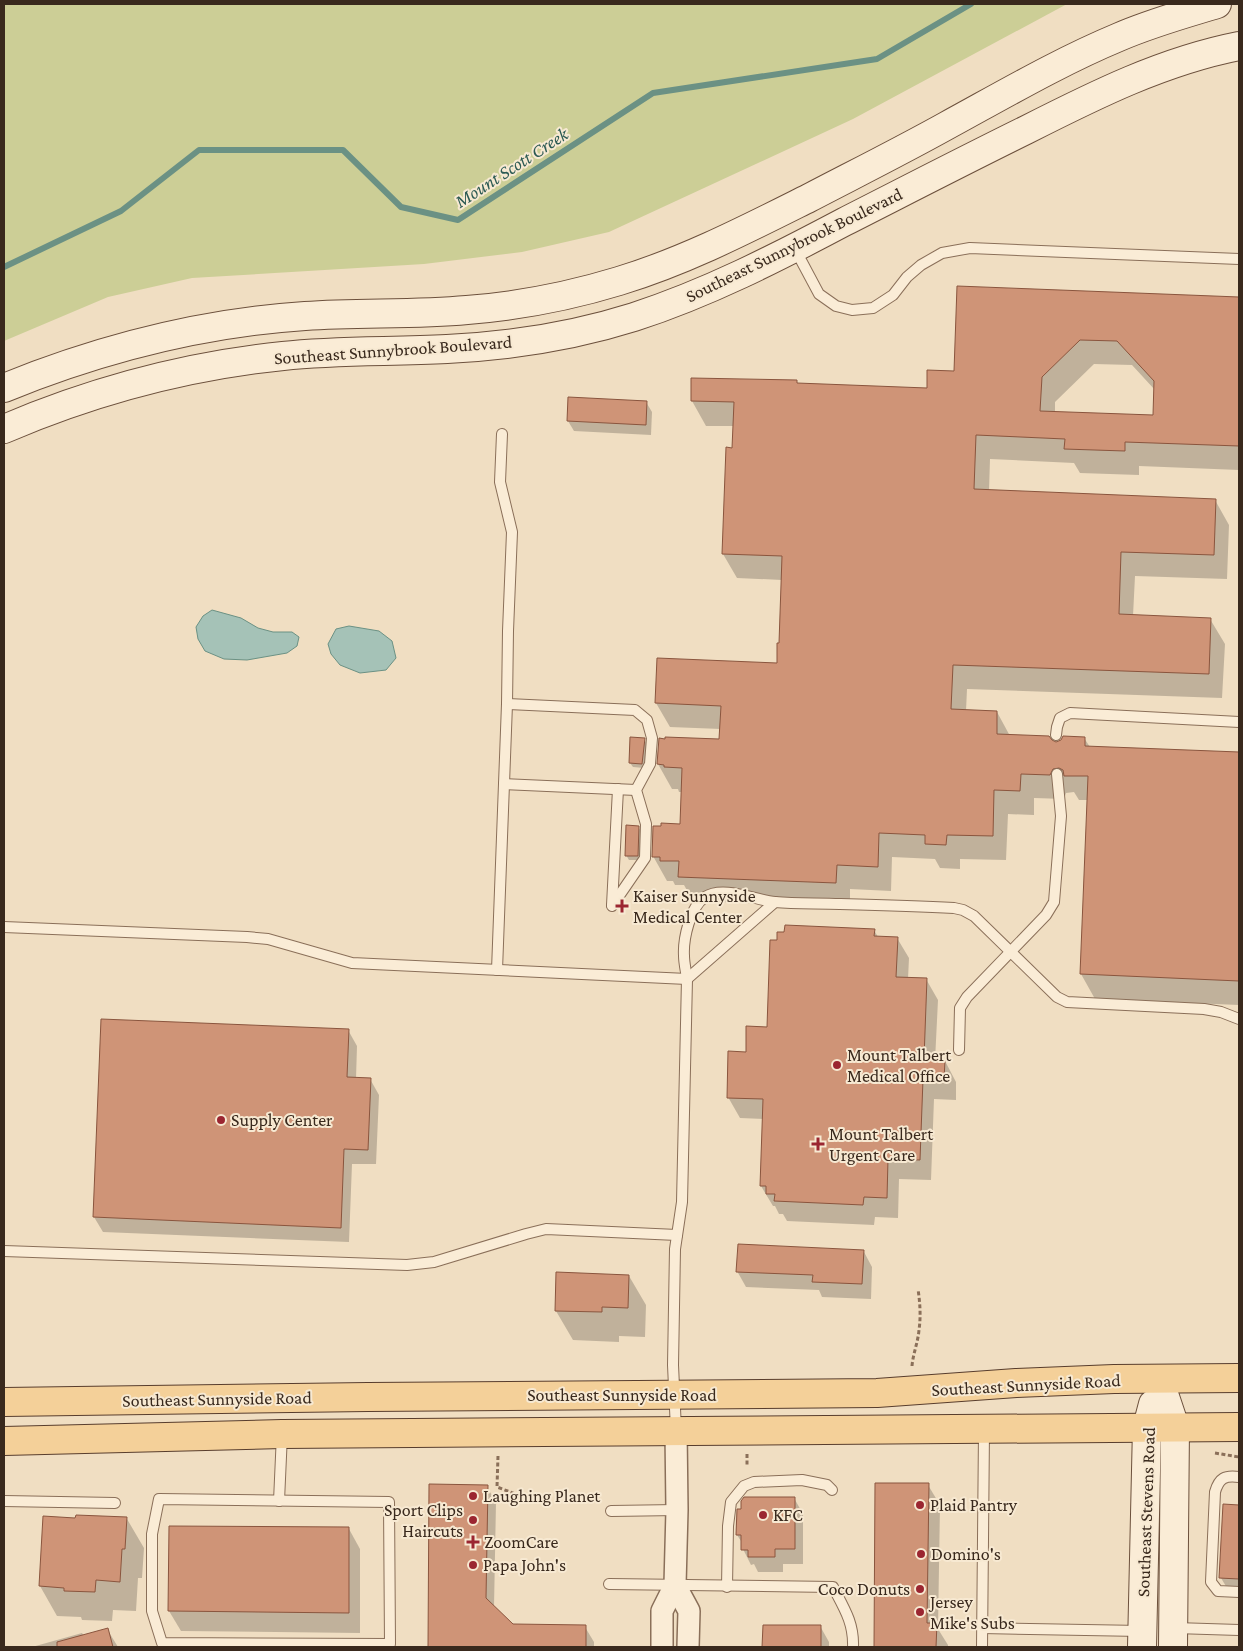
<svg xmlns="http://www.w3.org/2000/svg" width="1243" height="1651" font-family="'Crimson Pro',serif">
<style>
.green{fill:#ccce96}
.water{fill:#a5c2b7;stroke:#6b9184}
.shadow{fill:#0003;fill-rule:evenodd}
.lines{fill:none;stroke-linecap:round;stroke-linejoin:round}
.stream{stroke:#6b9184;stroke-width:6}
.building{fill:#cf9477;stroke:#8a553e;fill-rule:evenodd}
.service-casing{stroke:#8a6f59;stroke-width:12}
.minor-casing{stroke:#8a6f59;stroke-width:24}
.secondary-casing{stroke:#6c503c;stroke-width:30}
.primary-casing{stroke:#583d2d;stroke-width:30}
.path{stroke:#8a6f59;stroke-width:3;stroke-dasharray:4 2.5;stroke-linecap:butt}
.service{stroke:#faecd6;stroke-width:10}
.minor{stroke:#faecd6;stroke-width:21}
.secondary{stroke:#faecd6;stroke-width:28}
.primary{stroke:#f4d099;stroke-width:28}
.poi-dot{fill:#9b2631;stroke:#f7e9d2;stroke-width:2}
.labels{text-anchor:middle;stroke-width:4;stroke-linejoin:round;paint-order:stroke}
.street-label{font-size:18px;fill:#39291d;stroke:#f7e9d2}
.poi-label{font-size:18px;fill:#39291d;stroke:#f7e9d2;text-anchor:start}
.water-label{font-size:19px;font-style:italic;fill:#2c5a53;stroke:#f7e9d2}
</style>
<rect width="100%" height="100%" fill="#f0dec2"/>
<!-- green -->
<polygon class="green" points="4,4 1067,4 853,119 609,232 522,252 424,264 192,278 108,297 4,341"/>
<!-- water -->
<g class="water">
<polygon points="212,610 241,618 258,628 273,632 292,632 299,637 297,646 287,653 247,660 224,659 205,651 198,639 196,627 203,616"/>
<polygon points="349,626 379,631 392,641 396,658 386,670 360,673 340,665 331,654 328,644 336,629"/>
</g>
<!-- shadow -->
<g class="shadow">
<path d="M958 288 1239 298V470L1139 466V475L1080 473 1074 463 990 459 989 491 1215 500 1229 525 1227 579 1135 576 1133 616 1210 619 1225 644 1222 698 967 689 966 711 997 712 1010 736 1056 743 1084 738 1090 747 1239 753V1005L1095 999 1081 974 1088 800H1079L1074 792 1066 793 1064 799 1034 798V815L1008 814 1006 860 960 859V869L940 868 935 859 892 857 891 891 850 889V907L693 901 684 885H675L673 881H667L653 856 681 825 682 792H679L678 789H672L658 764 720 740 721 729 670 727 656 703 778 664 780 644 782 580 737 578 723 554 733 449 734 426H706L692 401 693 380 796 381 798 384 928 389 955 373ZM1094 364 1132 365 1155 390 1154 417 1055 413V402Z"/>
<polygon points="646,402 652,412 651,435 574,431 568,421"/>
<polygon points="644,739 647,744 644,768 633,767 630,763"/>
<polygon points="638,827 641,831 640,860 629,860 626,855"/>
<polygon points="874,930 878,937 897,938 909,958 908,979 926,979 938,1000 935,1061 945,1061 956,1082 956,1100 934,1099 931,1180 899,1179 898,1218 875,1217 874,1225 787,1221 783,1214 779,1214 775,1206 773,1206 761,1186 764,1119 740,1118 728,1097 747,1053 768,1028"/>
<polygon points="102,1021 348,1030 357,1046 356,1079 370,1079 379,1095 376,1164 352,1164 349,1242 103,1232 94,1217"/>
<polygon points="864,1252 872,1267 871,1299 822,1297 819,1290 746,1287 737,1271"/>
<polygon points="629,1276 646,1305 645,1337 619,1336 619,1342 573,1340 556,1311"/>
<polygon points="877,1484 928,1485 940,1505 938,1629 948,1645 948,1647 875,1647"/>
<polygon points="431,1486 487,1487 496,1502 494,1608 512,1626 585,1627 594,1642 594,1647 429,1647"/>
<polygon points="794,1498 803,1514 803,1564 783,1564 783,1572 758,1572 754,1564 751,1565 743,1549 743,1544 737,1535"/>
<polygon points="1224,1506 1239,1506 1239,1593 1230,1593 1221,1578"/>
<polygon points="44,1518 77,1520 127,1519 144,1548 142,1578 138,1578 136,1611 113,1610 112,1621 82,1620 81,1617 57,1616 40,1586"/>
<polygon points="349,1529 360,1549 360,1633 181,1631 169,1611"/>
<polygon points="764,1626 820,1626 829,1642 829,1647 764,1647"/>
<polygon points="107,1629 118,1647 32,1647 82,1633 84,1636"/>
</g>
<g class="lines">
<!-- stream -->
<polyline class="stream" points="4,267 121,211 199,150 343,150 401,207 458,220 653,93 877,59 971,4"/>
</g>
<!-- building -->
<g class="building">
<path d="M957 286 1239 297V446L1125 442V451L1064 449 1065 439 976 435 974 489 1216 499 1214 555 1121 552 1119 614 1211 618 1209 674 953 665 951 709 997 711V734L1049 736 1052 740 1056 742 1061 740 1063 736 1085 737V746L1239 752V981L1080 974 1088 776H1064L1063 770 1059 768 1053 769 1050 775 1021 774 1020 791 994 790 993 836 947 835 946 845 925 844V835L879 833 878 867 837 865 836 883 678 877 679 861H660V857H652L653 826H661V823L680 824 682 768 664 767V765L657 764 659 738 665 739V737L719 739 721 706 655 703 657 658 777 663V643H779L782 556 722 554 726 447 732 448 734 402 691 401V378L797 380V383L927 388V370L954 371ZM1080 340 1117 341 1154 381 1153 415 1040 411 1042 377Z"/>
<polygon points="568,397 647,401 646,425 567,421"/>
<polygon points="630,737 645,738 642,764 629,763"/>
<polygon points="626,825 639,826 638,856 625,856"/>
<polygon points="785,925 875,929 874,936 898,937 896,977 927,978 924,1059 945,1060 944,1080 923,1079 920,1160 888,1159 887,1198 864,1197 863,1205 774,1201 775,1194 766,1194 766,1186 760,1186 763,1099 727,1098 728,1051 746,1052 746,1026 767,1027 770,940 777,940 777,932 784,932"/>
<polygon points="101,1019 349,1029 347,1077 371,1078 368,1150 344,1149 341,1228 93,1217"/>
<polygon points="738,1244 864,1250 862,1284 812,1282 813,1275 736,1272"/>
<polygon points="556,1272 629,1275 628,1308 602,1307 602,1312 555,1311"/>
<polygon points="875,1483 929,1483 927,1623 937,1623 936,1647 874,1647"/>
<polygon points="429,1484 488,1485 486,1598 513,1624 586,1625 586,1647 428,1647"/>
<polygon points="744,1497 795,1497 795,1549 775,1549 775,1557 748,1557 748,1550 741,1550 741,1535 736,1535 737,1509 741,1509 741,1501"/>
<polygon points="1223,1504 1239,1505 1239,1579 1219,1578"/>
<polygon points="76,1515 127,1517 125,1549 122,1549 120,1582 96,1580 95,1592 64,1591 64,1588 39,1586 43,1516 75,1518"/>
<polygon points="169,1526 349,1527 349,1613 168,1611"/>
<polygon points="763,1625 821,1625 821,1647 762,1647"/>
<polygon points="108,1628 113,1647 57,1647 57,1642"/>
</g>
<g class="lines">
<!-- service casing -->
<g class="service-casing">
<g id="service">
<polyline points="795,249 819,294 836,306 852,310 873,308 893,295 907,277 921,265 942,253 970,248 1239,259"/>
<polyline points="507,704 635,710 647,720 652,738 650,764 636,790 646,824 645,858 612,906"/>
<polyline points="1056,735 1057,727 1060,718 1070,713 1239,722"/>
<polyline points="504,784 636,790"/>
<polyline points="612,905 618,789"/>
<polyline points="4,927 247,937 268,939 352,963 687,979 775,902"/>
<polyline points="497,970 507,704 508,631 512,532 500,482 502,434"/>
<polyline points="959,1050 960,1008 967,997 1046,915 1054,902 1061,816 1057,774"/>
<polyline points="4,1251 407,1265 434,1262 526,1234 546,1229 677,1235"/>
<path d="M676 1430 673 1365 675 1249 682 1202 687 979C686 971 684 963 684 956 683 939 690 907 705 897 723 885 755 900 775 902 796 904 818 903 840 904 878 905 916 906 954 908L963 910 974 916 1057 997 1067 1002 1204 1009 1221 1012 1239 1019"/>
<path d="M1239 1477C1225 1475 1219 1478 1215 1492L1211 1582 1218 1591 1239 1592"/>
<polygon points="159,1499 389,1502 390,1644 162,1643 152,1611 152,1534"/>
<polyline points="4,1501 115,1503"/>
<polyline points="279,1501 282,1434"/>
<polyline points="611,1511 677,1510"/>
<path d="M609 1584 833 1587C844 1608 854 1623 853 1647"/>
<polyline points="727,1587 728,1526 731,1502 744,1486 754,1482 802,1480 827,1485 832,1490"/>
<polyline points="982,1628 1141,1631"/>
<polyline points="1175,1628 1239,1630"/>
<polyline points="982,1647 984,1431"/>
</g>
</g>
<!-- minor casing -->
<g class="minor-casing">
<g id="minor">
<polyline points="675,1585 689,1611 688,1647"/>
<polyline points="662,1647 662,1611 675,1585 677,1510 676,1431"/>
</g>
</g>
<!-- secondary casing -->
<g class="secondary-casing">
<g id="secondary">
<path d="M4 388C100 349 201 323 305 316 359 312 413 315 467 310 518 306 570 296 619 281 685 261 747 229 809 198 855 174 901 151 946 126 1003 95 1059 62 1119 37 1151 23 1184 14 1217 4"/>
<path d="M4 429C93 391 186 366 283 356 337 350 392 352 447 349 510 346 574 336 634 317 708 293 776 258 844 222 905 191 965 160 1026 130 1095 95 1163 61 1239 46"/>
<polyline points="1159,1379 1175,1427 1173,1647"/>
<polyline points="1142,1647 1147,1427 1153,1404"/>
</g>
</g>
<!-- primary casing -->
<g class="primary-casing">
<g id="primary">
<polyline points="4,1402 368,1397 877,1393 1016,1383 1114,1379 1239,1378"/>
<polyline points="4,1441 282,1434 1239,1427"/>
</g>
</g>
<!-- path -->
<g class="path">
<path d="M912 1366C913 1354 918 1342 919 1330 921 1316 920 1303 918 1289"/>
<polyline points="1215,1453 1239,1457"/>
<polyline points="747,1454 747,1467"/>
<polyline points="498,1456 497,1487 534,1501"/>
</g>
<!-- service -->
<use href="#service" class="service"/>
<!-- minor -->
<use href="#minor" class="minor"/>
<!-- secondary -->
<use href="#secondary" class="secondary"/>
<!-- primary -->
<use href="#primary" class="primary"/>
</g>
<!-- markers -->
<g class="poi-dot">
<path d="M619.5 898.5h5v5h5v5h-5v5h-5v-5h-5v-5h5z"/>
<circle cx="837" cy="1065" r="5"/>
<circle cx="221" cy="1120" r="5"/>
<path d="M815.5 1136.5h5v5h5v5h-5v5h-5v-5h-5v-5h5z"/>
<circle cx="473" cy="1496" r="5"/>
<circle cx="920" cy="1505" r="5"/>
<circle cx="763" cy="1515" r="5"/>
<circle cx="473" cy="1520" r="5"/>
<path d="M470.5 1534.5h5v5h5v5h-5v5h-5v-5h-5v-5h5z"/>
<circle cx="921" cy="1554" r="5"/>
<circle cx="473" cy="1565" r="5"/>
<circle cx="920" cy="1589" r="5"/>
<circle cx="920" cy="1612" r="5"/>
</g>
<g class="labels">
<!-- street labels -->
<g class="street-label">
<text transform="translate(794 245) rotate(-26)" y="6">Southeast Sunnybrook Boulevard</text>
<text transform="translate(393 350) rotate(-4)" y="6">Southeast Sunnybrook Boulevard</text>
<text transform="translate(1026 1385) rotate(-3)" y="6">Southeast Sunnyside Road</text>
<text x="622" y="1401">Southeast Sunnyside Road</text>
<text transform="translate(217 1399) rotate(-1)" y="6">Southeast Sunnyside Road</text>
<text transform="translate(1146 1512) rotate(-88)" y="6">Southeast Stevens Road</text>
</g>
<!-- poi labels -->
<g class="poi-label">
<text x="633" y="902">Kaiser Sunnyside<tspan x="633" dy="21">Medical Center</tspan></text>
<text x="847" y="1061">Mount Talbert<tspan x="847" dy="21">Medical Office</tspan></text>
<text x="231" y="1126">Supply Center</text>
<text x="829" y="1140">Mount Talbert<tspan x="829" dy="21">Urgent Care</tspan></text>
<text x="483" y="1502">Laughing Planet</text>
<text x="930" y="1511">Plaid Pantry</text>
<text x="463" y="1516" text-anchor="end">Sport Clips<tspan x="463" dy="21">Haircuts</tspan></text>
<text x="773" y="1521">KFC</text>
<text x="484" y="1548">ZoomCare</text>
<text x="931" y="1560">Domino's</text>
<text x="483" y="1571">Papa John's</text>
<text x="910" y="1595" text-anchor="end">Coco Donuts</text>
<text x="930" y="1608">Jersey<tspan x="930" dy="21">Mike's Subs</tspan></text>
</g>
<!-- water labels -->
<g class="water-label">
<text transform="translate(511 167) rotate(-33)" y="7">Mount Scott Creek</text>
</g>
</g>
<!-- border -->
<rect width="1243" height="1651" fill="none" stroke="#39291d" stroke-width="10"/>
</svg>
